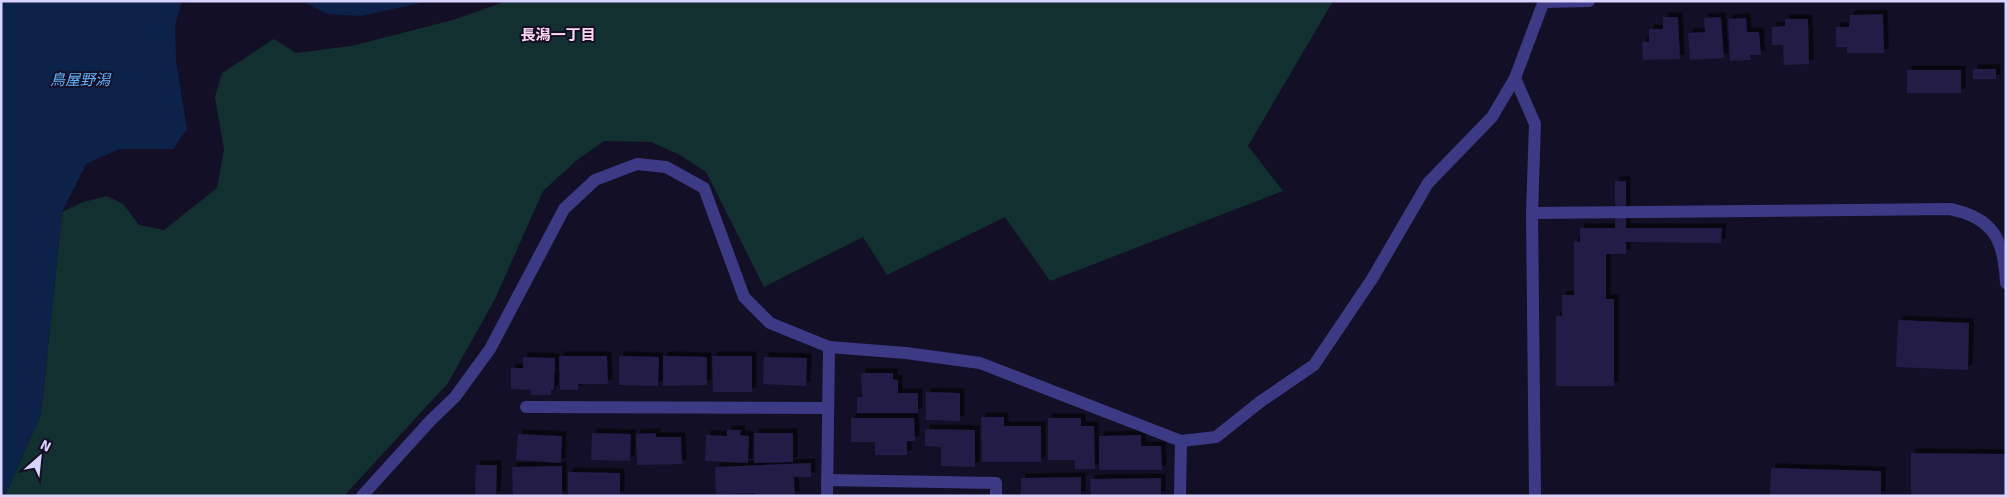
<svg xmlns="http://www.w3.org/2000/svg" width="2007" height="497" font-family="Signika,'Noto Sans JP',sans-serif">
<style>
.green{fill:#12302f}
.water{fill:#0c2248}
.building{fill:#241b47;filter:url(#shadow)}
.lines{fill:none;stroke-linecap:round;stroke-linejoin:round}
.street{stroke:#3d3a85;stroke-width:12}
.labels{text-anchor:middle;stroke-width:4;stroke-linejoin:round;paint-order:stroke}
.neighbourhood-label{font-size:15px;font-weight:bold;fill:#ffd6f0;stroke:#130f26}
.water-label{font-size:15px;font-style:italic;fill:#62b6ff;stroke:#130f26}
</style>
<defs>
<filter id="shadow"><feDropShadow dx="4.5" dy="-4.5" stdDeviation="0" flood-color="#0009"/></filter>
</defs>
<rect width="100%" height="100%" fill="#130f26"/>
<!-- green -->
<polygon class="green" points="507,1 1333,1 1248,146 1283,191 1050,281 1005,217 887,275 863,237 764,287 706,172 678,154 651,142 604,141 576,161 543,191 495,299 448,383 344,496 5,496 41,414 62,212 83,202 107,196 123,204 139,225 164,230 217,188 224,150 215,97 222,73 274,39 296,53 351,46 453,20"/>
<!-- water -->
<g class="water">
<polygon points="1,1 182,1 175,26 176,61 187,129 173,149 119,149 86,164 62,212 41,414 5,496 1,496"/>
<polygon points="302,1 429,1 361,16 327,14"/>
</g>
<!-- building -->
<g class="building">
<polygon points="1883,14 1884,53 1847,53 1847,47 1836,47 1836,27 1849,27 1850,15"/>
<polygon points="1663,17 1678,17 1680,59 1643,60 1642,42 1649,42 1649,29 1663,29"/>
<polygon points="1721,17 1724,58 1690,60 1688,33 1705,32 1704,18"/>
<polygon points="1746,18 1747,32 1759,32 1761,55 1750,55 1751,60 1730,61 1728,19"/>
<polygon points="1785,19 1808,19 1809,64 1784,65 1783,45 1772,45 1772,27 1785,26"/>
<rect x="1973" y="69" width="23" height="10"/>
<rect x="1907" y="70" width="54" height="23"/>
<polygon points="1615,181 1626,181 1626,228 1722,228 1721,243 1626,242 1626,254 1606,254 1606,299 1614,299 1614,386 1556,386 1556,316 1562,316 1562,295 1574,295 1574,241 1580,242 1580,228 1615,228"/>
<polygon points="1898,320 1969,323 1968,370 1896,367"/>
<polygon points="559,356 607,356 608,384 578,384 578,390 560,390"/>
<polygon points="619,356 659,357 658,386 619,385"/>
<polygon points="663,356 707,357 707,385 663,386"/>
<polygon points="712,356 752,356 752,392 713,392"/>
<polygon points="523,357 555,358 554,390 551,390 551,395 531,395 531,390 511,389 511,368 523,368"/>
<polygon points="764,357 807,358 806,386 763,384"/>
<polygon points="861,373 893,373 893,379 898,380 898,393 918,393 918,413 857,413 857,397 862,397"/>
<polygon points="926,392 960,393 960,421 926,420"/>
<polygon points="981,417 1004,417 1004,426 1041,426 1041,462 982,462"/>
<polygon points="851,418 914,418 915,441 907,441 907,455 875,455 875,442 851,442"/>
<polygon points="1048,418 1081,418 1081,426 1094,426 1095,469 1075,469 1075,460 1048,460"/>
<polygon points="925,429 975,430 975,467 941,466 941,447 925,446"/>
<polygon points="727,430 741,430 740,435 749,436 748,463 705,461 706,435 727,436"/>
<polygon points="592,433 631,434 630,461 591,460"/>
<polygon points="656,433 656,437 681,437 682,464 637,465 636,434"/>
<polygon points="754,433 793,433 793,462 754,463"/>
<polygon points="518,434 562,436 561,463 516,460"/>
<polygon points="1141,435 1141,446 1161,446 1162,470 1099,470 1099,436"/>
<polygon points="1911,453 2006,454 2006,496 1911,496"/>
<polygon points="811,463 811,477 794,477 795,496 755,496 755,493 716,494 715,467"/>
<polygon points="476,465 497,465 496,496 475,496"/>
<polygon points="562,466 562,496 513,496 512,467"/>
<polygon points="1771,468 1881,471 1881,496 1770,496"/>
<polygon points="568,472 620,473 620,496 568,496"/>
<polygon points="1081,477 1081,496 1021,496 1021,478"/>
<polygon points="1161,478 1161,496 1091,496 1090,479"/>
</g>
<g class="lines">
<!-- street -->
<g class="street">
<polyline points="1544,2 1589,1"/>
<polyline points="1515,78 1535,124 1532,213 1535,496"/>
<path d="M1532 213 1950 209C1994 218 2004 240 2006 283"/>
<polyline points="526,407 828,408"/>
<polyline points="827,480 996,483 996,496"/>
<polyline points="362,496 431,420 455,397 490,349 564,209 595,180 637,164 666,167 704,188 744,297 770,323 829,347 906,353 980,363 1181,441 1216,437 1260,402 1314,365 1372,279 1428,183 1492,117 1515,78 1544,1"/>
<polyline points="827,496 829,347"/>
<polyline points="1180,496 1181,441"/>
</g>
</g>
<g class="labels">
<!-- neighbourhood labels -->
<g class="neighbourhood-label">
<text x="558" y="40">長潟一丁目</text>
</g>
<!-- water labels -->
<g class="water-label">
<text x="80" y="85">鳥屋野潟</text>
</g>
</g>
<!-- border -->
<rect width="2007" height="497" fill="none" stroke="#d9d4ff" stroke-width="5"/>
<!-- north arrow -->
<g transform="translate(40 457) rotate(27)" stroke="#130f26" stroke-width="4" paint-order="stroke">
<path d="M0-4L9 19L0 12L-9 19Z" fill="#d9d4ff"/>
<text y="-8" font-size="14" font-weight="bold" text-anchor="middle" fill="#d9d4ff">N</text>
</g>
</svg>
